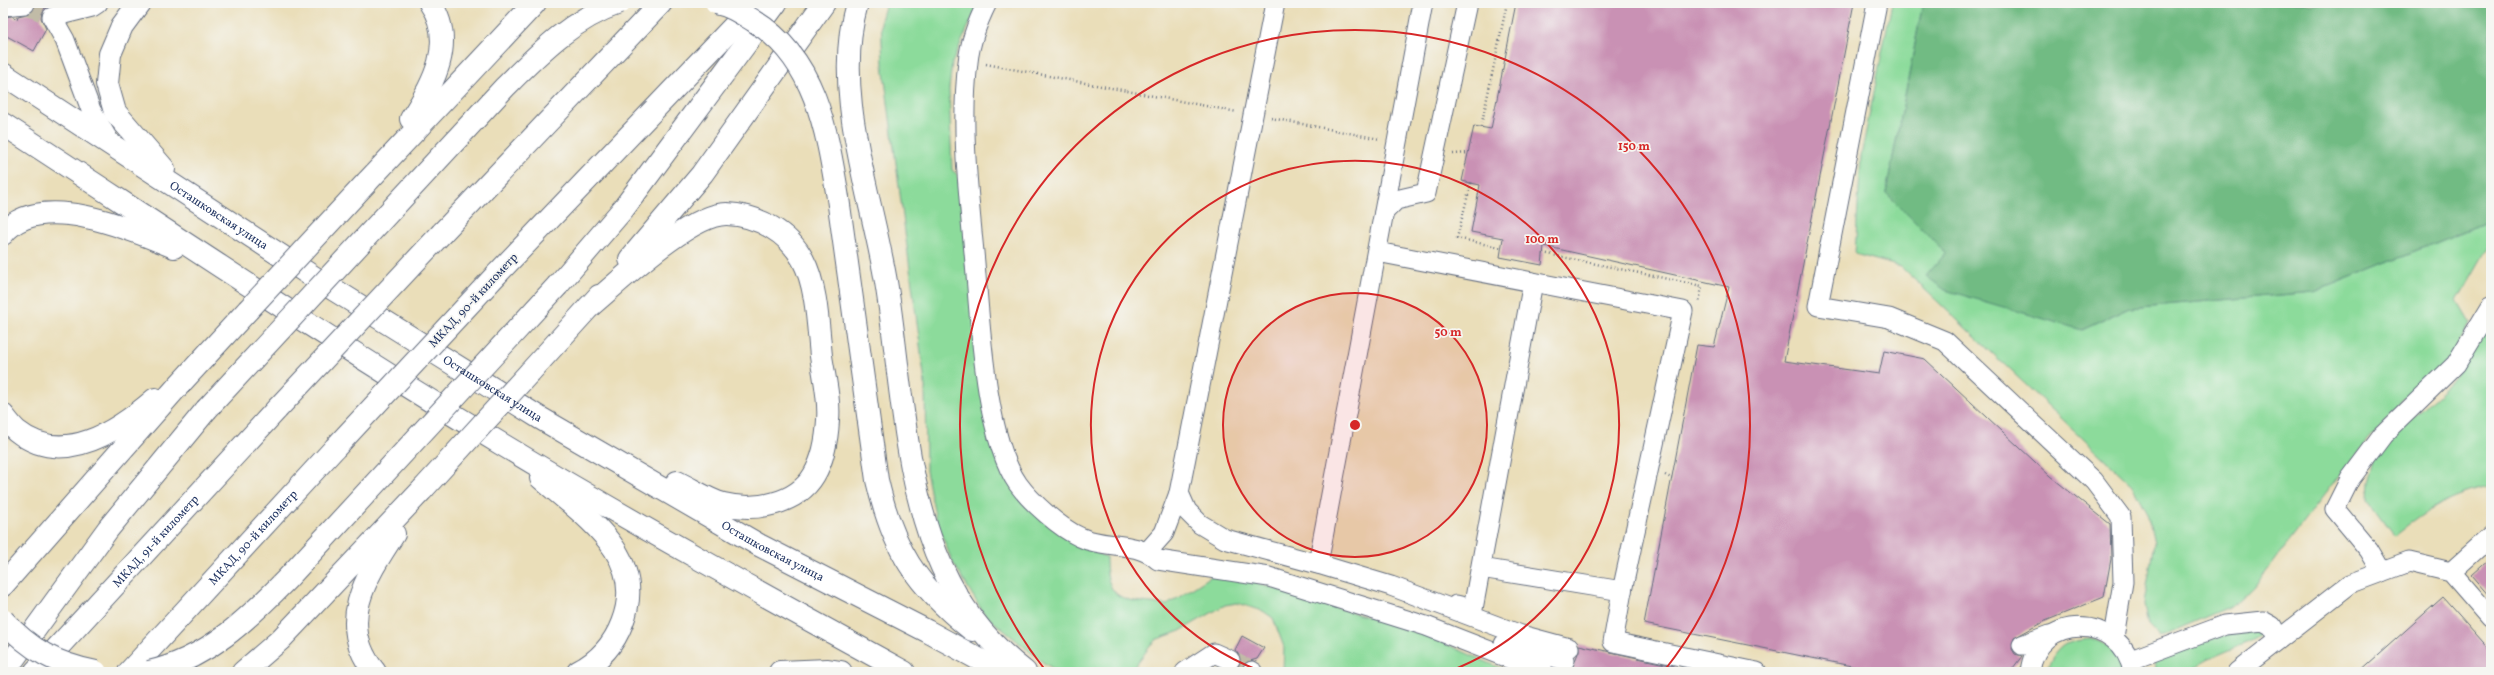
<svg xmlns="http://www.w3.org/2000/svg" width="2494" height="675" font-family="Vollkorn,serif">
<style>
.green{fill:#8cdb9b;stroke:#54857c}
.forest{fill:#71bb83;stroke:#467570}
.building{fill:#c991b4}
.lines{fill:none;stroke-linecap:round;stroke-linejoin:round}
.minor-tunnel{stroke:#c1bba7;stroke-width:19;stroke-dasharray:19 10;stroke-linecap:butt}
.minor-casing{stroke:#636c7e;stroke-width:21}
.major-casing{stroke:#636c7e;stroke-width:24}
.highway-casing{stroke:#636c7e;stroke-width:24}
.path{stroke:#636c7e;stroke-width:2.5;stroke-dasharray:1 3;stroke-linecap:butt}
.minor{stroke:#fff;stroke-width:19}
.major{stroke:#fff;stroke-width:22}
.highway{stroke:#fff;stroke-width:22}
.major-bridge-casing{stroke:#636c7e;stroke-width:24;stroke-linecap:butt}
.highway-bridge-casing{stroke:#636c7e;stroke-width:24;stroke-linecap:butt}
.major-bridge{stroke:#fff;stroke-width:22}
.highway-bridge{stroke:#fff;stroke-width:22}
.ring{fill:none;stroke:#d62828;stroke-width:2}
.labels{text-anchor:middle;stroke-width:3.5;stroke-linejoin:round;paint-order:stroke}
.street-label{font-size:12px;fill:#1b2f5e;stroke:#f6f6f2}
.centre{fill:#d62828;stroke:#f6f6f2;stroke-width:2}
.ring-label{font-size:12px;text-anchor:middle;font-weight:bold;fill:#d62828;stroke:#f6f6f2;stroke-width:3.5;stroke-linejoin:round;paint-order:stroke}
</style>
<rect width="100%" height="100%" fill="#f6f6f2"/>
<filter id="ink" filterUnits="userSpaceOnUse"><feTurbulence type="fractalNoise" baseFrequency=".025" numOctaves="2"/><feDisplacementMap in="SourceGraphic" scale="8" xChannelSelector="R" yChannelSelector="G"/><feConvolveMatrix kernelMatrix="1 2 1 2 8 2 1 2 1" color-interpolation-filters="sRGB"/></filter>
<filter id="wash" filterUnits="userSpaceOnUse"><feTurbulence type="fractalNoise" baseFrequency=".012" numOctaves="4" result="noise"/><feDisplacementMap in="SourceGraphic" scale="16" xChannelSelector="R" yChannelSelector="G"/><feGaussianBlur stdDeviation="0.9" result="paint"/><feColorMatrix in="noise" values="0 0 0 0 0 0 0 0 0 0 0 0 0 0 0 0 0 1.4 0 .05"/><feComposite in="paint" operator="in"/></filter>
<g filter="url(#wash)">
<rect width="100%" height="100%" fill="#eadeb9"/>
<!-- green -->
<g class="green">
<path d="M886 3H979L952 63 949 89 952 170 958 175 1001 467 1080 545 1106 557C1106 606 1127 599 1167 605L1213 575H1231L1426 635 1509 672H1283L1284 647 1273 618 1263 611 1237 603 1225 605 1180 631 1155 640 1130 672H1059L1044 663 984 614 952 561 936 520 926 471 925 383 883 65 881 20Z"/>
<polygon points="1892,3 1923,3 1886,193 1946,253 2082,330 2129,308 2314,292 2491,220 2491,242 2457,301 2470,323 2455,350 2435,374 2403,400 2340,474 2254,587 2236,604 2159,637 2148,626 2144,604 2154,543 2148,515 2132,485 1901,267 1855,254 1861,156"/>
<path d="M2491 326V486C2448 497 2430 507 2395 535L2369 499 2370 481 2376 459 2410 421 2449 385Z"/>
<path d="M2256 627 2263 632C2259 643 2206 654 2191 672H2155L2154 659 2215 638Z"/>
<path d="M2091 638C2111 645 2117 653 2124 672H2046C2055 647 2065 640 2091 638Z"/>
</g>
<!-- forest -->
<polygon class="forest" points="1923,3 2491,3 2491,220 2314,292 2129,308 2082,330 1945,290 1926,276 1946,253 1886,193"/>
<g id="blocks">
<!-- building -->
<g class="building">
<polygon points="36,3 60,3 45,8 42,12 41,18 46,29 34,51 3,34 3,17 12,16 17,19 18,16 31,13"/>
<polygon points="1516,3 1854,3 1784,361 1879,374 1884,351 1925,359 2050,476 2110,524 2111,559 2104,597 2043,622 2014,638 2012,649 2015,654 2022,656 2010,672 1881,672 1644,624 1697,345 1714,347 1729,287 1544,246 1542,265 1500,257 1503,238 1471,232 1480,185 1462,181 1474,126 1491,129"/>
<polygon points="2491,558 2491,597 2472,575"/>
<polygon points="2443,597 2491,651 2491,672 2359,672"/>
<polygon points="1242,636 1264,648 1257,659 1246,662 1241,672 1223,672 1225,670 1236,669 1240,665 1241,658 1235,650"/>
<polygon points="1579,645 1674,666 1674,672 1584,672 1572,668 1579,651"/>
</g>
</g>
</g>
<g filter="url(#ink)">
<use href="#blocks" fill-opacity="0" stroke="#636c7e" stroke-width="1"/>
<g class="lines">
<!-- minor-tunnel -->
<g class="minor-tunnel">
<polyline points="25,4 52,17"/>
<polyline points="1230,660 1252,671"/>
</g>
<!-- minor casing -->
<g class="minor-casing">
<g id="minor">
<polyline points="98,3 92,7 52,17 65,40 91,110 111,144"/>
<path d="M987 3C978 21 970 42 968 62 960 128 969 197 975 263 980 321 985 437 1018 484 1031 502 1060 528 1080 537 1104 549 1135 540 1158 560L1269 577 1426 626 1544 672"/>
<polyline points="1877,3 1818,306 1889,318 1945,341 2094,481 2121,517 2123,582 2114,637"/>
<polyline points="3,6 25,4"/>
<polyline points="1384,212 1396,200 1426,193 1467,3"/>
<polyline points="1377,252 1683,311 1622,591 1481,568"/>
<polyline points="1179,493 1187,511 1200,524 1225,539 1318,564 1391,586 1521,635 1569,648"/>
<polyline points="1148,551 1164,533 1179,493 1275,3"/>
<polyline points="1318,564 1423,3"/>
<polyline points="2382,572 2369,550 2335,509 2350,479 2383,435 2456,364 2491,306"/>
<polyline points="2451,572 2491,536"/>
<polyline points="1622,591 1613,642 1757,672"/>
<polyline points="1456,605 1473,609 1533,282"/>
<polyline points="1504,644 1565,660"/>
<polyline points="2022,645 2049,635"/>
<polyline points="2131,660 2225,625 2263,621 2272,626 2279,639"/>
<polyline points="1252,671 1252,672"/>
<polyline points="1185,672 1214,653 1230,660"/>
<path d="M2030 672C2037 612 2122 613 2133 672"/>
<polyline points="2237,672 2350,584 2409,562 2451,572 2491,618"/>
</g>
</g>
<!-- major casing -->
<g class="major-casing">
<g id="major">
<polyline points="139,3 122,26 110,54 107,84 115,112 164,169"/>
<path d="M857 3C831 94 873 197 887 288 901 377 904 484 942 567 961 609 989 644 1025 672"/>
<path id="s1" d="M3 74 312 276 540 418 759 545 927 631 1002 672"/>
<path d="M411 119C433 85 457 42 430 3"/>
<path d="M3 124C169 232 333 343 503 445 634 524 769 598 904 672"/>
<polyline points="367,182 535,3"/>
<path d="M838 198 877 480C893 550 916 585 972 630"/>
<path d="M3 234C38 189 132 229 174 247"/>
<polyline points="630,259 702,174 824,3"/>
<polyline points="558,285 624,208 776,3"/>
<path d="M589 307C618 283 690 213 727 214 758 215 789 233 803 260 817 286 818 327 821 356 824 376 830 400 828 420 827 439 824 458 814 475 797 504 755 512 723 504 708 500 692 489 677 482"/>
<polyline points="530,372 599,296"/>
<path d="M3 415C7 420 12 427 17 431 63 468 118 431 155 399"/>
<path d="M541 478C584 516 649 556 622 623 614 644 599 661 578 672"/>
<polyline points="3,585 178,386 248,310"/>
<polyline points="4,672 108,529 206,410"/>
<polyline points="243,672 280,640 423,489"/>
<path d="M375 672C335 624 366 577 394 534"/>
<polyline points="780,672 828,670 841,672"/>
</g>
</g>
<!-- highway casing -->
<g class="highway-casing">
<g id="highway">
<polyline points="442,233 661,3"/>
<polyline points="497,274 756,3"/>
<path id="s2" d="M35 672 277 409"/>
<path id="s3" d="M129 672 335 448"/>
</g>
</g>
<!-- path -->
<g class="path">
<polyline points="986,64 1237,112"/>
<polyline points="1271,118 1380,139"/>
<polyline points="1481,127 1507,3"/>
<polyline points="1453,154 1468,153"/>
<polyline points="1471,183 1457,238 1501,248"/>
<polyline points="1543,253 1702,286 1699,303"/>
<polyline points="1665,475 1671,478"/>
</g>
<!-- minor -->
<use href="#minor" class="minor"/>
<!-- major -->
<use href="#major" class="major"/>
<!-- highway -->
<use href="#highway" class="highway"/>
<!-- major-bridge casing -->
<g class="major-bridge-casing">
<g id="major-bridge">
<path d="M716 3C731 6 741 13 754 21 816 59 827 132 838 198"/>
<polyline points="248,310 367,182"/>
<path d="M206 410 505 87C539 53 572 19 619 3"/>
<polyline points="423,489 530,372"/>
<path d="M3 620C30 650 56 664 96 672"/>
<path d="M149 672C207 659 247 620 287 579L558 285"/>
</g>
</g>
<!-- highway-bridge casing -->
<g class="highway-bridge-casing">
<g id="highway-bridge">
<polyline points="277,409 442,233"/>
<polyline points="335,448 497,274"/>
</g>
</g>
<!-- major-bridge -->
<use href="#major-bridge" class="major-bridge"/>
<!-- highway-bridge -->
<use href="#highway-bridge" class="highway-bridge"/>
</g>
</g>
<!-- distance rings -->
<circle cx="1355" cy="425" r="132" fill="#d62828" fill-opacity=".12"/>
<g class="ring">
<circle cx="1355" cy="425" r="132"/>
<path d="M1260 671A264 264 0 1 1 1450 671"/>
<path d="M1046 671A395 395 0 1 1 1664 671"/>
</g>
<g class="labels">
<!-- street labels -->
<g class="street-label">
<text dy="4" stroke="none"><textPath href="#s1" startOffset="258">Осташковская улица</textPath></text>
<text transform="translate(473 300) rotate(-47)" y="4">МКАД, 90-й километр</text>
<text dy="4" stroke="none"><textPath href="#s1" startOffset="582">Осташковская улица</textPath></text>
<text dy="4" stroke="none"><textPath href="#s3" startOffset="183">МКАД, 90-й километр</textPath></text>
<text dy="4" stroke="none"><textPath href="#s2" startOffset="178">МКАД, 91-й километр</textPath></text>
<text dy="4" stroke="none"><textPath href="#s1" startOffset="906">Осташковская улица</textPath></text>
</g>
</g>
<circle cx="1355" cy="425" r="6" class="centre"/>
<g class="ring-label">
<text x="1634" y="150">150 m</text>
<text x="1542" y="243">100 m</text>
<text x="1448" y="336">50 m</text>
</g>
<!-- margin -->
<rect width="2494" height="675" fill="none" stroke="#f6f6f2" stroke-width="16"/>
</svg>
